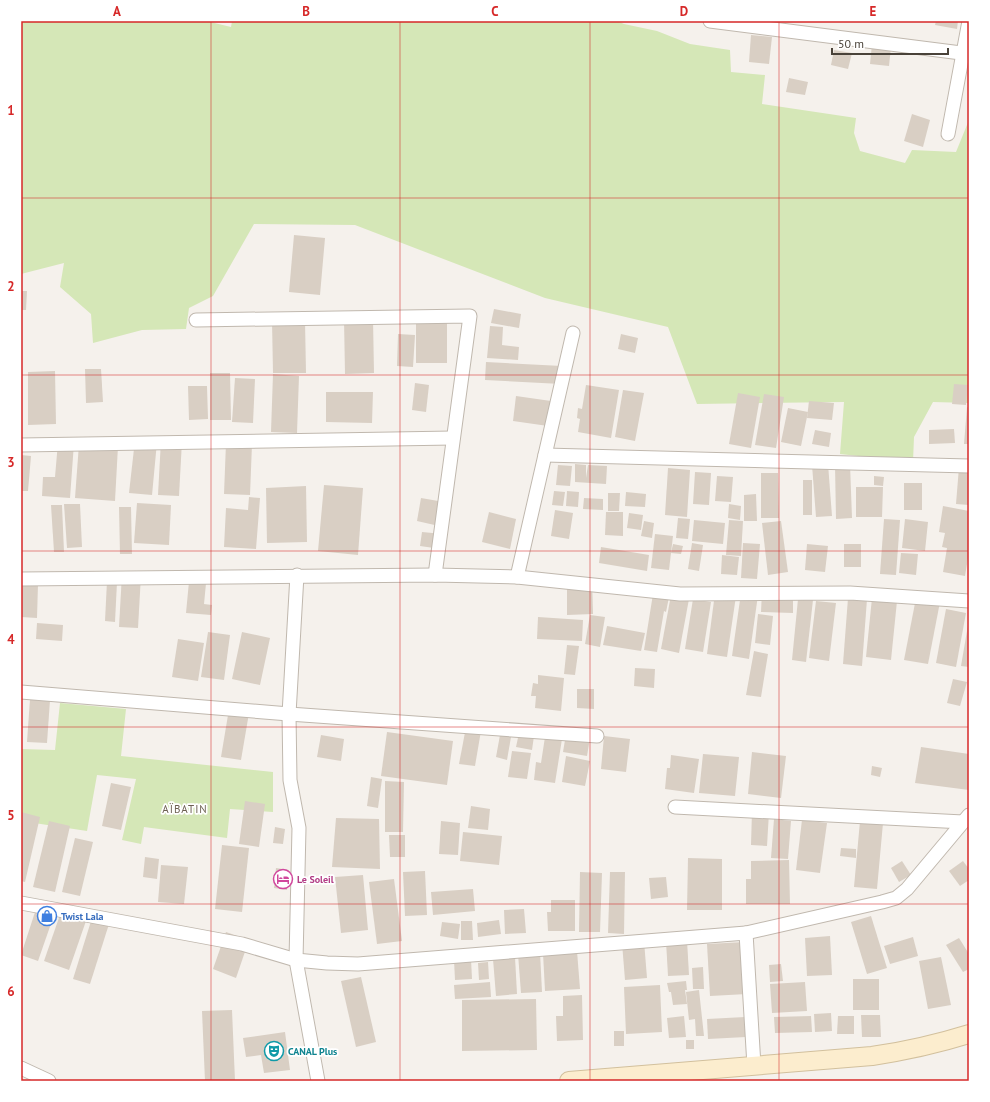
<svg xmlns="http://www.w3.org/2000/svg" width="990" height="1102" font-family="'PT Sans',sans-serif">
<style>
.green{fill:#d5e7b7}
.building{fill:#d9cfc4}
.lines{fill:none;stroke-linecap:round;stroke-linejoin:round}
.street-casing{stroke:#c0b8ae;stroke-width:15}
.secondary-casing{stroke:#d2c09d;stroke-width:20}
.street{stroke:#fff;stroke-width:13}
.secondary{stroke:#fcedce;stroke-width:18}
.grid{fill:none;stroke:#d62828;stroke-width:1;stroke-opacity:0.55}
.labels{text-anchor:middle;stroke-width:3.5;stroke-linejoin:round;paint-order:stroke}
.hotel-label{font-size:10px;font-weight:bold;fill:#b23c85;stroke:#fff;text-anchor:start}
.shop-label{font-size:10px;font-weight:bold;fill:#366cbe;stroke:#fff;text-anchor:start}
.culture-label{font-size:10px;font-weight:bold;fill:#0d838f;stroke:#fff;text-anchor:start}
.neighbourhood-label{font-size:11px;letter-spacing:1px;fill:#6c5f51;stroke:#fff}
.neatline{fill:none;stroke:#d62828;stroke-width:1.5}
.grid-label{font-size:13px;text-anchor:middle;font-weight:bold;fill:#d62828}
</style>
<rect width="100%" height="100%" fill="#f5f1ec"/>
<!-- green -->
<g class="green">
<polygon points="21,21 206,21 231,27 232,21 617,21 624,24 657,31 690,44 730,50 731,72 765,75 762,104 856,118 854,133 860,151 905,163 912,150 956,152 969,120 969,403 933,402 914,437 913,462 840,454 844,402 697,404 668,327 545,298 355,225 254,224 213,296 189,308 186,329 142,330 93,343 91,314 60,287 64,263 21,274"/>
<polygon points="60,703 126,709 121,756 273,772 273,812 230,809 227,838 144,827 141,844 122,840 136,779 97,775 87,831 21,821 21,749 55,750"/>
</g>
<!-- building -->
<g class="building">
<polygon points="936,21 958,21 957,29 935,25"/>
<polygon points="751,35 772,37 769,64 749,62"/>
<polygon points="872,44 891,47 889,66 870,64"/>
<polygon points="834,50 852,53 848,69 831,65"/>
<polygon points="789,78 808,82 805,95 786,92"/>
<polygon points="912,114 930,120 923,147 904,141"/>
<polygon points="294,235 325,238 320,295 289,292"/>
<polygon points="21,291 27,291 26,310 21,310"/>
<polygon points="494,309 521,314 519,328 491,323"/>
<polygon points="344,319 373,319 374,373 345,374"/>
<polygon points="447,320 447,363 416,363 416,321"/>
<polygon points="272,321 305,321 306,373 273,373"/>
<polygon points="490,326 503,327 502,345 519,347 518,360 487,358"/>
<polygon points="398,334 415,335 413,367 397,366"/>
<polygon points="621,334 638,338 635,353 618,349"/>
<polygon points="486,362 562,366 561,384 485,380"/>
<polygon points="85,369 101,369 103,402 86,403"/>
<polygon points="55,371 56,424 28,425 28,372"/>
<polygon points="210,373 230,373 231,420 210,420"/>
<polygon points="273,374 299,376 297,433 271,432"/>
<polygon points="235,378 255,379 253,423 232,422"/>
<polygon points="415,383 429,385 426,412 412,410"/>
<polygon points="954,384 968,385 966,405 952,404"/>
<polygon points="586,385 619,390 611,438 578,432 580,419 577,418 578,408 582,409"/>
<polygon points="188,386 207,386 208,419 189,420"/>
<polygon points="623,390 644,393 635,441 615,437"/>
<polygon points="326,392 373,392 372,423 326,422"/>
<polygon points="738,393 760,397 751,448 729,444"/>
<polygon points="764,394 784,397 776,448 755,445"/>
<polygon points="516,396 558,402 555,427 513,421"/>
<polygon points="809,401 834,403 832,420 807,418"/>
<polygon points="967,407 969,408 969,444 964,444"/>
<polygon points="788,408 808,412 801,446 781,442"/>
<polygon points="954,429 955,443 929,444 929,430"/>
<polygon points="815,430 831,433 829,447 812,444"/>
<polygon points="135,440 157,442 152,495 129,493"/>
<polygon points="161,440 182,441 179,496 158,495"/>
<polygon points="58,442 74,443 70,498 42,496 43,477 55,477"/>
<polygon points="226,443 252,444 250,495 224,494"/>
<polygon points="79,444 118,446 115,501 75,498"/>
<polygon points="21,455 31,456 28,491 21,491"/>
<polygon points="575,464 586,465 586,478 588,465 607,466 606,484 575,482"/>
<polygon points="828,464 832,516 816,517 812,465"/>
<polygon points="850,464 852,518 836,519 835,465"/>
<polygon points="558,465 572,466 570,486 556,485"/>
<polygon points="959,467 969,468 969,505 956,504"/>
<polygon points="668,468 690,470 687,517 665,515"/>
<polygon points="695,472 711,473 709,505 693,504"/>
<polygon points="761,473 778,473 779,518 761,518"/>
<polygon points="717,476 733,477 731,502 715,501"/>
<polygon points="874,476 884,477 883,486 874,485"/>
<rect x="803" y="480" width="9" height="35"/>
<rect x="904" y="483" width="18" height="27"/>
<polygon points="324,485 363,488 358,555 318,551"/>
<polygon points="306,486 307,542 267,543 266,488"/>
<polygon points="856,487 883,487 882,517 856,517"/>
<polygon points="554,491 565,492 563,506 552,505"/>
<polygon points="567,491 579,492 578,507 566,506"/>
<polygon points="626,492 646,494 645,507 625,506"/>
<polygon points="608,493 620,493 619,511 608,511"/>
<polygon points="756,494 757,521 744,521 744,495"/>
<polygon points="249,497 260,498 256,549 224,547 226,508 248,510"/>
<polygon points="421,498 444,502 439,526 417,521"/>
<polygon points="584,498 603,499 603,510 583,509"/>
<polygon points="137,503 171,505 169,545 134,543"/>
<polygon points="64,504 80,504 82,547 67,548"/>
<polygon points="729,504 741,506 740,520 728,518"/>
<polygon points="51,505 62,505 64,552 54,552"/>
<polygon points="943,506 969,511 969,552 965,576 943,572 947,548 942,547 945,533 939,532"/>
<polygon points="119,507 131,507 132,554 120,554"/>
<polygon points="555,510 573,513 569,539 551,536"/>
<polygon points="489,512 516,519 510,549 482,542"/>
<polygon points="606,512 623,512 623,536 605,535"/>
<polygon points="629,513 643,515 641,530 627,528"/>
<polygon points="678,518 690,519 688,539 676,538"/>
<polygon points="884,519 900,520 896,575 880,574"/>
<polygon points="905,519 928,522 925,551 902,548"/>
<polygon points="694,520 725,523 723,544 692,541"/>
<polygon points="729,520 743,521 741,556 726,555"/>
<polygon points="644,521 654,523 652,538 641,536"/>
<polygon points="781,521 788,572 768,575 762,523"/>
<polygon points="422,532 443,534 441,549 420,546"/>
<polygon points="655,534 673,536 669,570 651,568"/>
<polygon points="692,543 703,545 699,571 688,569"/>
<polygon points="743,543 760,544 757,579 741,578"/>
<polygon points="673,544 683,546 681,554 671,553"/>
<polygon points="807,544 828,546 825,572 805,570"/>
<rect x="844" y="544" width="17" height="23"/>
<polygon points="601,547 649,555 647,571 599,563"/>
<polygon points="901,553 918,554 916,575 899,573"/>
<polygon points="722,555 739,557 737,575 721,574"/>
<polygon points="190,571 207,573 204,604 212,605 211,615 186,613"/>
<polygon points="122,574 141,575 138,628 119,627"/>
<polygon points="592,579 593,614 567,615 567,580"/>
<polygon points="107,581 117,582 115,622 105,621"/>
<polygon points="21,583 38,584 37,618 21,617"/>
<polygon points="799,589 814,591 806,662 792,660"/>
<polygon points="762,591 793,592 793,613 761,612"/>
<polygon points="715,593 736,596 727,657 707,654"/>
<polygon points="741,593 758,595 749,659 732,656"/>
<polygon points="653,594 669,597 666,612 664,611 657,652 644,650"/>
<polygon points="671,595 689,599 679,653 661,649"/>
<polygon points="848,598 867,599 862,666 843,664"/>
<polygon points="872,598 897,601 891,660 866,657"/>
<polygon points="916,598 940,602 928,664 904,660"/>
<polygon points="693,599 711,602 703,652 685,649"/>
<polygon points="816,601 836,603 829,661 809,658"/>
<polygon points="946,609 966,613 956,667 936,663"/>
<polygon points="758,614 773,616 770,645 755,643"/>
<polygon points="590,615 605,617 600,647 585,644"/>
<polygon points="538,617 583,620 582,641 537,639"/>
<polygon points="37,623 63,625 62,641 36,639"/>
<polygon points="968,625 969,625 969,667 961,666"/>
<polygon points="607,626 645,633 641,651 603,645"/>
<polygon points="208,632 230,635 224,680 201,677"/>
<polygon points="242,632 270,638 260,685 232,679"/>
<polygon points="178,639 204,643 198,681 172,677"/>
<polygon points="567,645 579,646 575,675 564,674"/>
<polygon points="754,651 768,654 761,697 746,695"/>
<polygon points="635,668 655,669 654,688 634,686"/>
<polygon points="538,675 564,678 561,711 535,708 536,696 531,696 533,683 538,684"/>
<polygon points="953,679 967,682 960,706 947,703"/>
<polygon points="577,689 594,689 594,709 577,708"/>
<polygon points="30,699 50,700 47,743 27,742"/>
<polygon points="229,709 249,713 241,760 221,757"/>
<polygon points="467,722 482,725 475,766 459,764"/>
<polygon points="387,732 453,741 447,785 381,776"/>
<polygon points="519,733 534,736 532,750 516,747"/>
<polygon points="566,734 590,738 587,756 563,752"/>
<polygon points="321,735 344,739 341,761 317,757"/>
<polygon points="500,735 511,737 507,760 496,757"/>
<polygon points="604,736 630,739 626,772 601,769"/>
<polygon points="545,737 562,739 555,783 534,780 536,762 541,763"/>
<polygon points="921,747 969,754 969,790 915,783"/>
<polygon points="512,751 531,753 527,779 508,777"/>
<polygon points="752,752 786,756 781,798 748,794"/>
<polygon points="703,754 739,757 735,796 699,793"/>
<polygon points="671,755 699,759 694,793 665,789 667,768 670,768"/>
<polygon points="566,756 590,761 585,786 562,782"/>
<polygon points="872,766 882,768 880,777 871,775"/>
<polygon points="371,777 382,779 378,808 367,806"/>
<polygon points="385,781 404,782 403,832 385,832"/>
<polygon points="111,783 131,787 121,830 102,826"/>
<polygon points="245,801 265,804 259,847 239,844"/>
<polygon points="471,806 490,809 488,830 468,828"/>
<polygon points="752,811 769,812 767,846 751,845"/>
<polygon points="21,812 40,817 25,882 21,881"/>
<polygon points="336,818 379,819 380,869 332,867"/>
<polygon points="774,819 791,821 788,859 771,858"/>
<polygon points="802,820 827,823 820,873 796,870"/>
<polygon points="49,821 70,826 55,892 33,887"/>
<polygon points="441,821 460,823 458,855 439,854"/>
<polygon points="860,821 883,823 877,889 854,887"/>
<polygon points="275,827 285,829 283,844 273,843"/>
<polygon points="463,832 502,836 499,865 460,861"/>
<polygon points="389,835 405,835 405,857 390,857"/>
<polygon points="75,838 93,842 80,896 62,892"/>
<polygon points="222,845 249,848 242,912 215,909"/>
<polygon points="841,848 856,849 856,858 840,856"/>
<polygon points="145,857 159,859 157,879 143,877"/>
<polygon points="688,858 722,859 722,910 687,910"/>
<polygon points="789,860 790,904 746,904 746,879 751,879 751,861"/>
<polygon points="902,861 911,875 899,882 891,868"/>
<polygon points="963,861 969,869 969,880 960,886 949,871"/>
<polygon points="161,865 188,867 184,904 158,902"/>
<polygon points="276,868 289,870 287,890 274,888"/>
<polygon points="425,871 427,915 405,916 403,872"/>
<polygon points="580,872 602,873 600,932 579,932"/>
<polygon points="610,872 625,872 624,934 608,933"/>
<polygon points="363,875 368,930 341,933 335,877"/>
<polygon points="666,877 668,897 651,899 649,878"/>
<polygon points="394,879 402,941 377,944 369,882"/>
<polygon points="473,889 475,911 433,915 431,892"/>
<polygon points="551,900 575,900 575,931 548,931 547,912 551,912"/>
<polygon points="36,909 54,915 38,961 21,955"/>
<polygon points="62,909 87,918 69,970 44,961"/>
<polygon points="524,909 526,933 505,934 504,910"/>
<polygon points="871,916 887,968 867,974 851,922"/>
<polygon points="92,918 109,924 90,984 73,979"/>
<polygon points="499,920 501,934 478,937 477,923"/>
<polygon points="461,921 472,921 473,940 461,940"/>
<polygon points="442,922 460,924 458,939 440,936"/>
<polygon points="226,932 249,940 236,978 213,969"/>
<polygon points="830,936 832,975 807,976 805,938"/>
<polygon points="913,937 918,956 890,964 884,946"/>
<polygon points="959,938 969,954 969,969 963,972 946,945"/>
<polygon points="687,940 689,975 668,976 666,941"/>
<polygon points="644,941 647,978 625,980 622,943"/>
<polygon points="745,942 747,994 710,996 707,944"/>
<polygon points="577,951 580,989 545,991 543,953"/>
<polygon points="540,952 542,992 521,993 518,954"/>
<polygon points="515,957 517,994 496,996 493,959"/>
<polygon points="941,957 951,1005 928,1009 919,961"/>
<polygon points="471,959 472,979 455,980 454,960"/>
<polygon points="488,962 489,979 479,980 478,963"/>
<polygon points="781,964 783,981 770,982 769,965"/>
<polygon points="703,967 704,989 693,989 692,968"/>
<polygon points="361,977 376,1042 356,1047 341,981"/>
<rect x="853" y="979" width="26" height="31"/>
<polygon points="686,981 687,990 685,990 687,1004 673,1005 671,992 669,992 667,983"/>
<polygon points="490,982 491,997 455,999 454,985"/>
<polygon points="805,982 807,1011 772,1013 770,984"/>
<polygon points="660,985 662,1032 626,1034 624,987"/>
<polygon points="699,990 704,1036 696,1036 695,1019 689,1020 686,992"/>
<polygon points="582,995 583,1040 557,1041 556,1016 563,1016 563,996"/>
<polygon points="536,999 537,1050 462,1051 462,1000"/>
<polygon points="232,1010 235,1081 205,1081 202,1011"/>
<polygon points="831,1013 832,1031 815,1032 814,1014"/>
<polygon points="861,1015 880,1015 881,1037 862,1037"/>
<polygon points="684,1016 686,1037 669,1038 667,1018"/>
<polygon points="811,1016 812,1032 775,1033 774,1017"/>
<polygon points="838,1016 854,1016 854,1034 837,1034"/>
<polygon points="745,1017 746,1037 708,1039 707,1019"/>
<rect x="614" y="1031" width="10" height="15"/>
<polygon points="285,1032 290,1070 264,1073 261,1055 246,1057 243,1038"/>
<rect x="686" y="1040" width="8" height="9"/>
</g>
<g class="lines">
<!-- street casing -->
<g class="street-casing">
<g id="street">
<polyline points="710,21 969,54"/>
<polyline points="948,134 969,21"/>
<polyline points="196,320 470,316 435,575"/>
<polyline points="21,445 453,438"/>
<polyline points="545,455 969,466"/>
<polyline points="297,575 289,714 290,780 299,828 296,960 318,1081"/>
<polyline points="517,577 573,333"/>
<polyline points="21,579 435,575 517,577 680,594 850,593 969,601"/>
<polyline points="21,692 289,714 597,736"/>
<polyline points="675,807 963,822"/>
<polyline points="21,903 242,944 296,960 327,963 358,964 746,933 882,902 896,898 907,889 969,815"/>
<polyline points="746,933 754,1066"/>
<polyline points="21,1068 49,1081"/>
</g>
</g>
<!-- secondary casing -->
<g class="secondary-casing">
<path id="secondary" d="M569 1081 872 1056C906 1051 937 1044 969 1034"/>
</g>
<!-- street -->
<use href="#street" class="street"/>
<!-- secondary -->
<use href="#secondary" class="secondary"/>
</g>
<!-- grid -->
<path class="grid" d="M211 21V1081M400 21V1081M590 21V1081M779 21V1081M21 198H969M21 375H969M21 551H969M21 727H969M21 904H969"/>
<!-- icons -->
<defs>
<g id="hotel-ring" transform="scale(1)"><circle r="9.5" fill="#fff" stroke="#d1479c" stroke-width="1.5"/><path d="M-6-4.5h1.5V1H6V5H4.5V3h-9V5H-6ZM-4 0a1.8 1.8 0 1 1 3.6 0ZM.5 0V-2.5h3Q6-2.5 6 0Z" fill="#d1479c"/></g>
<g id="shop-ring" transform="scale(1)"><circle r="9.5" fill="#fff" stroke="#3f7fe0" stroke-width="1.5"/><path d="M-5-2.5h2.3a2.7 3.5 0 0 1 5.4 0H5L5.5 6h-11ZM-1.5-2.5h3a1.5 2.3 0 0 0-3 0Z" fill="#3f7fe0"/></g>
<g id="theatre-ring" transform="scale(1)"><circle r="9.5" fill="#fff" stroke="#0f9aa8" stroke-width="1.5"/><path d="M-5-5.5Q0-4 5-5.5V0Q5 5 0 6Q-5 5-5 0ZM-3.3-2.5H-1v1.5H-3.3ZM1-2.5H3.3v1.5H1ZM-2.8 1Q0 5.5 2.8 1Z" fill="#0f9aa8"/></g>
</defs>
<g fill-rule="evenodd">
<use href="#hotel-ring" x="283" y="879"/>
<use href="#shop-ring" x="47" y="916"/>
<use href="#theatre-ring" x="274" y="1051"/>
</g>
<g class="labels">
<!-- hotel labels -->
<g class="hotel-label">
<text x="297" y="883">Le Soleil</text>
</g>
<!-- shop labels -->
<g class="shop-label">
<text x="61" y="920">Twist Lala</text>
</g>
<!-- culture labels -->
<g class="culture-label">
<text x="288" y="1055">CANAL Plus</text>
</g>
<!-- neighbourhood labels -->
<g class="neighbourhood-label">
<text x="185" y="813">AÏBATIN</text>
</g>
</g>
<!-- border -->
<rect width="990" height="1102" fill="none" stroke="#ffffff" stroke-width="44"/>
<!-- scale -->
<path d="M832 48v6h116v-6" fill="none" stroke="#494239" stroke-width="2"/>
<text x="838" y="48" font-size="12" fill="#494239" stroke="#ffffff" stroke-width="3" paint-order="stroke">50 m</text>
<rect x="22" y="22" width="946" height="1058" class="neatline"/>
<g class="grid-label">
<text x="117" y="16">A</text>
<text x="306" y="16">B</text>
<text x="495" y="16">C</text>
<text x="684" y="16">D</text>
<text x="873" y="16">E</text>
<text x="11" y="115">1</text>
<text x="11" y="291">2</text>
<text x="11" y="467">3</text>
<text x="11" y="644">4</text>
<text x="11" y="820">5</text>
<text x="11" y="996">6</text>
</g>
</svg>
